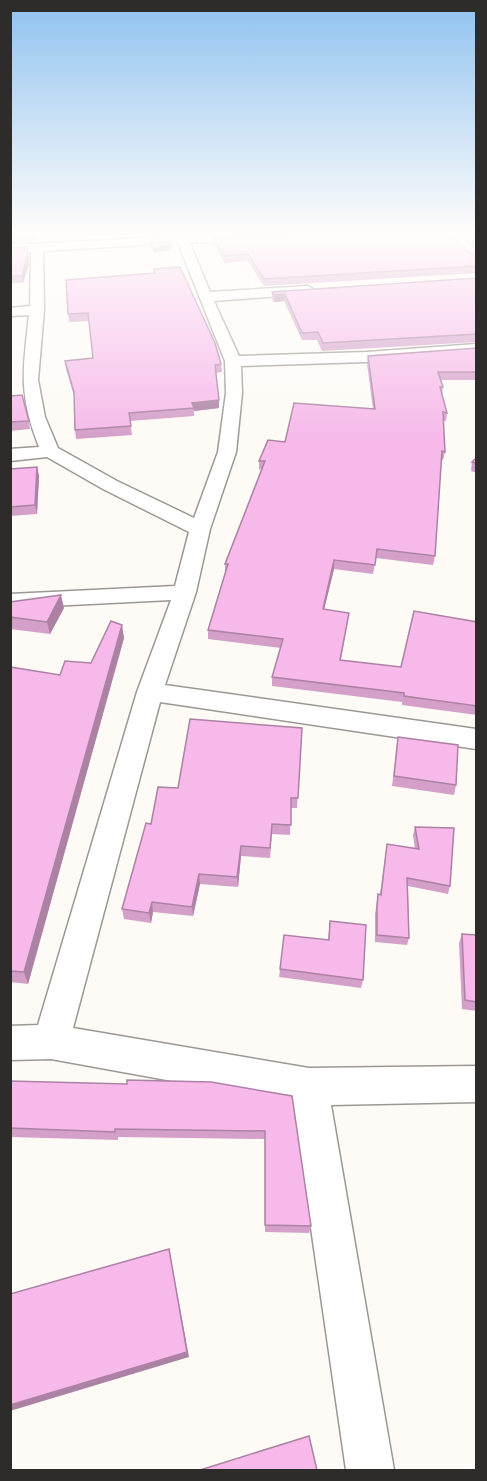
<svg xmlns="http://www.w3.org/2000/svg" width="487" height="1481" font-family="'Public Sans',sans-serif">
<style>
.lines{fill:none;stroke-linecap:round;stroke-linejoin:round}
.minor-casing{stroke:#9b9894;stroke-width:3}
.minor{fill:#fff;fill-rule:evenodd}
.wall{fill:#d49fc9}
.shaded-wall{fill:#ac82a4}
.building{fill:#f6b9ea;stroke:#ac82a4;stroke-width:1.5}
</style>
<rect width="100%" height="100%" fill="#fefbf6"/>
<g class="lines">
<!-- minor casing -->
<g class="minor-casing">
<g id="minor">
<path d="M241 233H305L299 237 190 243 210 292 308 286 315 290 308 294 214 301 239 356 367 352 476 344V354L367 362 241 366 242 393 236 452 210 529 196 592 165 685 476 729V749L160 702 73 1028 309 1068 476 1066V1102L331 1105 394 1470H346L293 1103 51 1059 10 1060V1026L38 1025 137 692 171 600 10 608V594L175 586 189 532 103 489 47 457 10 461V449L39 447C18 393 23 370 29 315L10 316V308L30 306 31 252 10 253V245ZM178 243 225 361 226 393 218 452 194 518 117 481 58 448 45 417 38 380 44 310 43 251Z"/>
<polygon points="444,233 457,233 476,250 476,260 471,259"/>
</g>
</g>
<!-- minor -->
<use href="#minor" class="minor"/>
</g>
<!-- wall -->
<g class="wall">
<polygon points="10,233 37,233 35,241 10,243"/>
<polygon points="53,233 79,233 78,236 54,237"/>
<polygon points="460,233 477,233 477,247"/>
<polygon points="214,237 477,254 477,273 264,286 248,261 224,263 214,244"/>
<polygon points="149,243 171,250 154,252 150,247"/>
<polygon points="28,247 29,263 23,283 10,283 10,248"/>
<polygon points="154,269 221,364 222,372 216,373 219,408 194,411 194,416 130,421 132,435 76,439 75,430 74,396 66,369 65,361 93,358 89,321 69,322 68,314 154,273"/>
<polygon points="477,278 477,342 322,351 317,340 302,340 284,301 274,302 272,299 272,292"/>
<polygon points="477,348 477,380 441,380 443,387 442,395 447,413 446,421 443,421 445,452 443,460 441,460 435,556 433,565 376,558 373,574 334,569 324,609 349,613 341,660 401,667 477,622 477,715 402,705 402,702 272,686 272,677 281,648 208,639 208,630 225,573 225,564 262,470 259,469 259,461 285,442 373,409 367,364 368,356"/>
<polygon points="10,396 29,421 30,429 10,431"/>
<polygon points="477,457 477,473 471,471 472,462"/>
<polygon points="37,467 39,476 37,514 10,516 10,469"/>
<polygon points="10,602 64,608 50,634 10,629"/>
<polygon points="124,638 28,984 10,982 10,667 60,675 91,663"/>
<polygon points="302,728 297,808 291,808 290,835 272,834 270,858 241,856 238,887 200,884 193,916 153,912 151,923 124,919 122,909 151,824 178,788"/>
<polygon points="398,737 456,785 454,795 392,786"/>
<polygon points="415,827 450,886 448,894 408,886 409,938 407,945 375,942 375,914 378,894 380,894 387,844 415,849 413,835"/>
<polygon points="330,921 363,980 361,988 279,977 280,969 328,940"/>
<polygon points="462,934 477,935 477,1011 462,1009 459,943"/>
<polygon points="10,1081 292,1096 311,1226 309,1233 265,1232 265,1139 118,1137 118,1140 10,1137"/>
</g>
<!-- shaded-wall -->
<g class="shaded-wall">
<polygon points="34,233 37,233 35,241 33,235"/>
<polygon points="142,233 179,233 143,236"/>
<polygon points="171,246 171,250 154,252 154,248"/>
<polygon points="28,247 29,263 23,283 22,276"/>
<polygon points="285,294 284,301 274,302 274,295"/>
<polygon points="219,400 219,408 194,411 194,408 192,403"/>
<polygon points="37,467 39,476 37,514 35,505"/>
<polygon points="334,560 334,569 322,618 323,609"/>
<polygon points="61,595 64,608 50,634 47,622"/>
<polygon points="122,625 124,638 28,984 24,972"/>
<polygon points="241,846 241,856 238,887 237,877"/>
<polygon points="199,874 200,884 193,916 192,907"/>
<polygon points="152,902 153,912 151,923 149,913"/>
<polygon points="169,1249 189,1357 10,1411 10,1405"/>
</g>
<!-- building -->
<g class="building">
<polygon points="10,233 34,233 33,235 10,236"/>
<polygon points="298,233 448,233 471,254 477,254 477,266 264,279 248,254 224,256 214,237"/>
<polygon points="469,233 477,233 477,239"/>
<polygon points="170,242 171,246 154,248 149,243"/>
<polygon points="28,247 27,256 22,276 10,276 10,248"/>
<polygon points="180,267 215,343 221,364 215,365 219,400 192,403 194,408 129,413 131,426 75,430 74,392 65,361 93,358 88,313 68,314 66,280 155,273 154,269"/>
<polygon points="477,278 477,334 323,343 318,332 302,333 285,294 274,295 272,292"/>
<polygon points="477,348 477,372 438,372 443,387 440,387 447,413 443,412 445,452 442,451 435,556 377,549 375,565 334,560 323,609 349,613 340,660 401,667 414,611 477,622 477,706 404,696 404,693 272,677 283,639 208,630 228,564 225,564 265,461 259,461 268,440 285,442 294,403 375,409 368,356"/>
<polygon points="22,395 29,421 10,422 10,396"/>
<polygon points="477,457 477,463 472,462"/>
<polygon points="37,467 35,505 10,507 10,469"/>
<polygon points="61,595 47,622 10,617 10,602"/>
<polygon points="111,621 122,625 24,972 10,971 10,667 60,675 65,661 91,663"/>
<polygon points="190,719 302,728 298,798 291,798 291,825 272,824 270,848 241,846 237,877 199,874 192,907 152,902 149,913 122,909 146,823 151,824 158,787 178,788"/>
<polygon points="398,737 458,745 456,785 394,776"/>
<polygon points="415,827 454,828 450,886 407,878 409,938 377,935 377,907 378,894 381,895 387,844 419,849"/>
<polygon points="330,921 366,925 363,980 280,969 284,935 329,940"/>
<polygon points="462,934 477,935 477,1002 465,1000"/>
<polygon points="127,1080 211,1082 292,1096 311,1226 265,1225 265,1131 115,1129 115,1132 10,1128 10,1081 127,1084"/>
<polygon points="169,1249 187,1352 10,1405 10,1294"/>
<polygon points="309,1436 317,1470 200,1470"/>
</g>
<!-- sky -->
<linearGradient id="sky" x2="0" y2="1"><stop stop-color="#8fc2f0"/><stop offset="0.53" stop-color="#fffdfb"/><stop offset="1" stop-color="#fffdfb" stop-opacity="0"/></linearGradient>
<rect width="487" height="440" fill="url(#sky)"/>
<!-- border -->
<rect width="487" height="1481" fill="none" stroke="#2e2c2b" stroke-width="24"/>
</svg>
